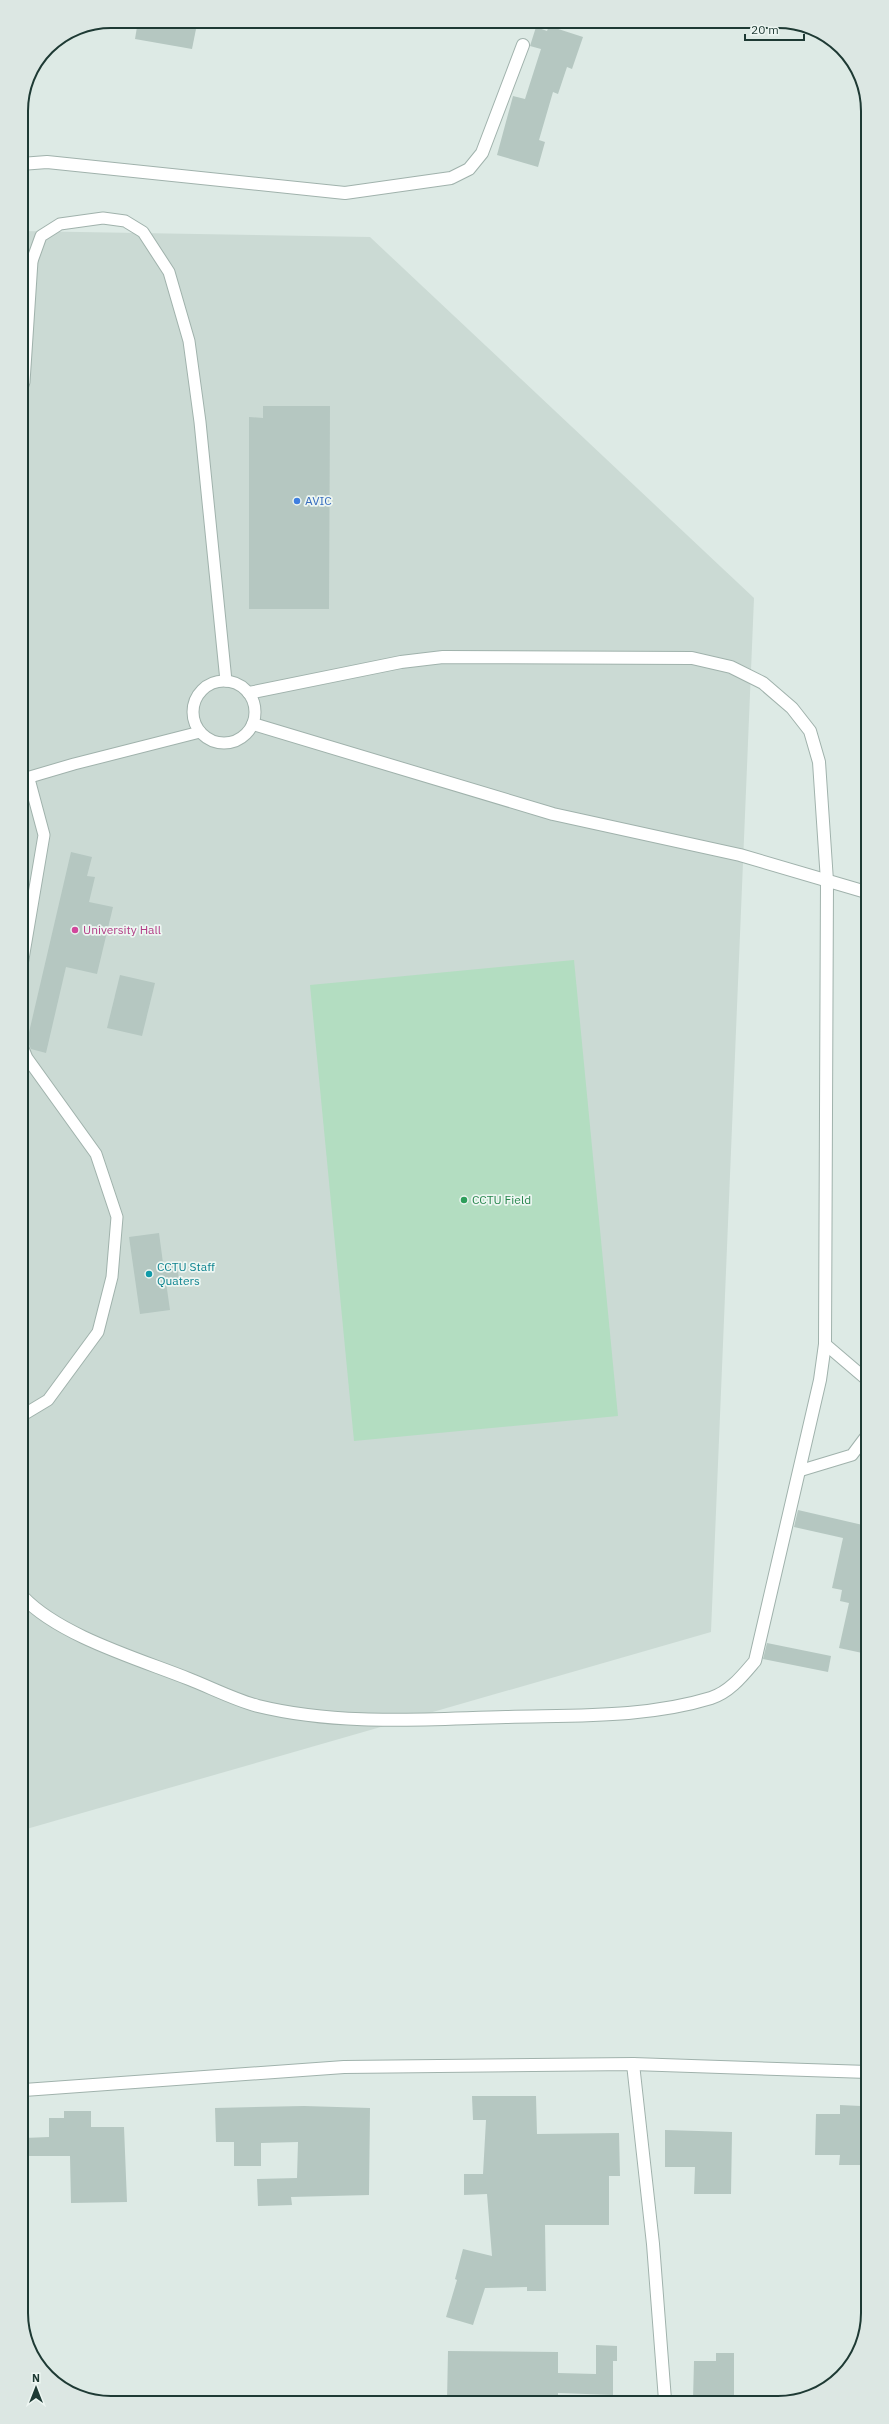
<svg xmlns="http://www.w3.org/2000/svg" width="889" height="2424" font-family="'IBM Plex Sans',sans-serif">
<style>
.built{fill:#cbdad4}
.green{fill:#b3ddc1}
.building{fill:#b5c7c1}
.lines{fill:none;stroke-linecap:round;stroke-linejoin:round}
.lane-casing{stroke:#a0b2ac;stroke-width:13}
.street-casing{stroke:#a0b2ac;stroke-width:14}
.lane{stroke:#fff;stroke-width:11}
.street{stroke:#fff;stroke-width:12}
.shop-dot{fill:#3f7fe0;stroke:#edf6f2;stroke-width:1.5}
.hotel-dot{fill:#d1479c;stroke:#edf6f2;stroke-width:1.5}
.leisure-dot{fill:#2e9e5b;stroke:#edf6f2;stroke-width:1.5}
.culture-dot{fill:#0f9aa8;stroke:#edf6f2;stroke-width:1.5}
.labels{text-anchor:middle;stroke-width:3.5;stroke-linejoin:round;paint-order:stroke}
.shop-label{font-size:12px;fill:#366cbe;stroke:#edf6f2;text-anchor:start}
.hotel-label{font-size:12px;fill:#b23c85;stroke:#edf6f2;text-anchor:start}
.leisure-label{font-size:12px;fill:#27864d;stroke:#edf6f2;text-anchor:start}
.culture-label{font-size:12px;fill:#0d838f;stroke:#edf6f2;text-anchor:start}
.rim{fill:none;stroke:#1e3a34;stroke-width:2}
</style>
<rect width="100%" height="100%" fill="#ddeae5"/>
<!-- built -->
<polygon class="built" points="21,231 370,237 754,598 711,1632 23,1830"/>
<!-- green -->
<polygon class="green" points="574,960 618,1416 354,1441 310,985"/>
<!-- building -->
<g class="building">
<polygon points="138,21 181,21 197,24 192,49 135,39"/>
<polygon points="549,26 583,37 572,69 567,67 558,94 553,92 539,140 545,142 538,167 497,155 513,96 525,99 541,49 530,46 536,27 547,31"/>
<polygon points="263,406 330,406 329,609 249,609 249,417 263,418"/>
<polygon points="71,852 92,857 87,876 95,877 89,902 113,907 97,974 66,967 46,1053 31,1049 27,1041"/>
<polygon points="120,975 155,983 142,1036 107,1028"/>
<polygon points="159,1233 163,1263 177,1261 179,1281 166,1282 170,1310 140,1314 129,1237"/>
<polygon points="798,1510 867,1526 867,1594 862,1618 867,1619 867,1654 839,1648 849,1603 840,1601 842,1590 832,1588 843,1538 794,1527"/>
<polygon points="767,1643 831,1656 828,1672 763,1659"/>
<polygon points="472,2096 536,2096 537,2134 619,2133 620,2176 609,2176 609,2225 545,2225 546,2291 527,2291 527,2287 485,2288 473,2325 446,2317 457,2280 455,2279 463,2249 492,2256 487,2194 464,2195 464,2174 483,2174 486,2120 473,2120"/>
<polygon points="840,2105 861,2106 861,2112 868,2112 868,2156 860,2155 860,2165 839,2165 840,2155 815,2155 816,2114 840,2114"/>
<polygon points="304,2106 370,2108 369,2195 291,2197 292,2205 258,2206 257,2179 297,2178 298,2142 261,2143 261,2166 234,2166 234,2142 216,2142 215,2108"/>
<polygon points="64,2111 91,2111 91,2127 124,2127 127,2202 71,2203 70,2156 24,2156 24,2138 49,2137 49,2118 64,2118"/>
<polygon points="665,2130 732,2132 731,2194 694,2194 695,2167 665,2167"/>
<polygon points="596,2345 617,2346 617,2361 613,2361 613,2395 558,2393 558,2401 447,2401 448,2351 558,2352 558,2373 596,2374"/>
<polygon points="716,2353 734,2353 734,2400 693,2400 694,2361 716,2361"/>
</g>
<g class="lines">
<!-- lane casing -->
<g class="lane-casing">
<g id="lane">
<polyline points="21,261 32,261"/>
<polyline points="22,388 24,382 32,261 41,236 60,224 103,218 125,221 143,232 169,272 189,341 200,422 226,681"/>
<circle cx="224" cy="712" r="31"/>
<polyline points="23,779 74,764 200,732"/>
<polyline points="22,965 44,835 29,779"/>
<polyline points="22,1046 27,1058 96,1154 117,1217 112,1277 98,1332 48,1400 23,1415"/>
<polyline points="825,1344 866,1379 867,1385"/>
<polyline points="799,1471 852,1455 867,1435"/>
</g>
</g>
<!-- street casing -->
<g class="street-casing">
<g id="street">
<polyline points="21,164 47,162 345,193 451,178 469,169 482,153 523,45"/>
<polyline points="253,724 553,814 740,855 866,892"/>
<path d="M23 1597C60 1636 139 1659 189 1679 212 1688 235 1700 258 1706 340 1726 423 1719 506 1717 574 1715 646 1718 711 1698 730 1692 743 1675 755 1661L820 1380 825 1344 827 881 819 762 810 731 792 708 763 683 731 667 692 658 443 657 401 662 249 693"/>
<polyline points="633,2064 653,2244 665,2400"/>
<polyline points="24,2090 344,2067 633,2064 868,2072"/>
</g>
</g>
<!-- lane -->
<use href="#lane" class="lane"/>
<!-- street -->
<use href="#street" class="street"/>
</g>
<!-- markers -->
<circle class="shop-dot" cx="297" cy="501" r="4"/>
<circle class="hotel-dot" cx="75" cy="930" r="4"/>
<circle class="leisure-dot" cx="464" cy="1200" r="4"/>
<circle class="culture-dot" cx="149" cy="1274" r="4"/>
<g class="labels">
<!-- shop labels -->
<g class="shop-label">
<text x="305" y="505">AVIC</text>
</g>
<!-- hotel labels -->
<g class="hotel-label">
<text x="83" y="934">University Hall</text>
</g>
<!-- leisure labels -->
<g class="leisure-label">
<text x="472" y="1204">CCTU Field</text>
</g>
<!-- culture labels -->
<g class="culture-label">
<text x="157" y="1271">CCTU Staff<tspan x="157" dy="14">Quaters</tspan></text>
</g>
</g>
<!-- crop -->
<path d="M0 0H889V2424H0ZM111 28H778A83 83 0 0 1 861 111V2313A83 83 0 0 1 778 2396H111A83 83 0 0 1 28 2313V111A83 83 0 0 1 111 28Z" fill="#dce7e3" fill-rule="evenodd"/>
<path class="rim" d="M111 28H778A83 83 0 0 1 861 111V2313A83 83 0 0 1 778 2396H111A83 83 0 0 1 28 2313V111A83 83 0 0 1 111 28Z"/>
<!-- north arrow -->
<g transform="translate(36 2388)" stroke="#edf6f2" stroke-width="3" paint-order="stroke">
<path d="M0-3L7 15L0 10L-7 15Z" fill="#1e3a34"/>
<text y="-6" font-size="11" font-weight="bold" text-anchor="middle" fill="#1e3a34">N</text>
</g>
<!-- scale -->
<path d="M745 34v6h59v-6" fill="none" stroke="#1e3a34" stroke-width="2"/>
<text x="751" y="34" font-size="12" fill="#1e3a34" stroke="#edf6f2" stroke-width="3" paint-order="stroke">20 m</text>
</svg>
